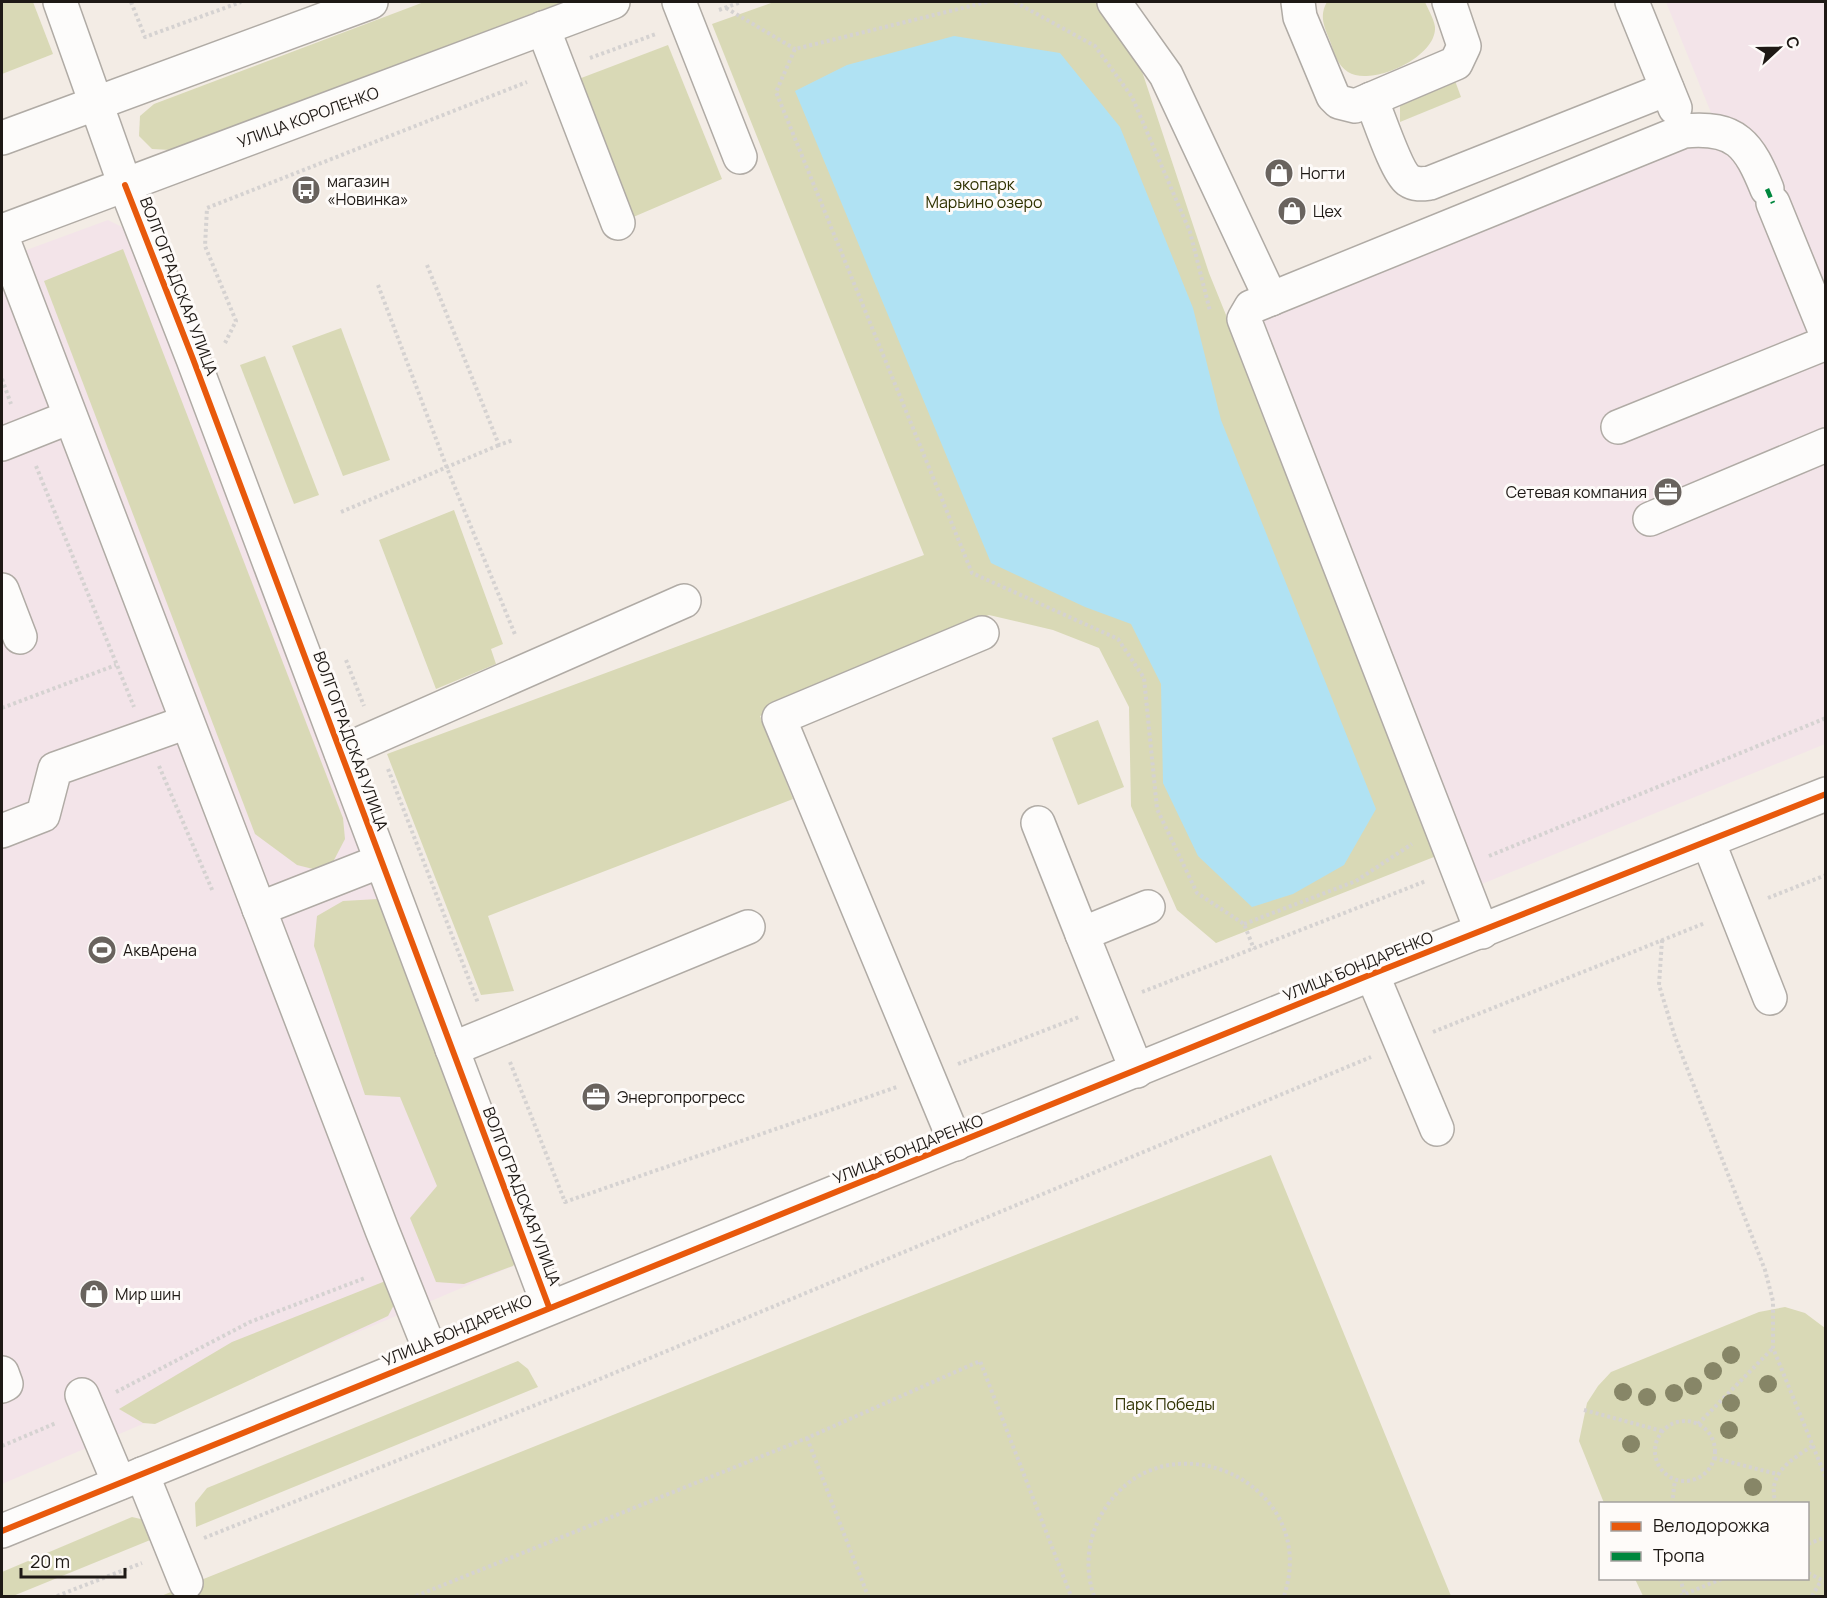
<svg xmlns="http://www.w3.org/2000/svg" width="1827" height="1598" font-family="Manrope,sans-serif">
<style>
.commercial{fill:#f3e4e9}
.green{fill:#d9d9b6}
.water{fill:#b0e2f3}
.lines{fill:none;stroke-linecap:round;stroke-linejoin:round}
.minor-casing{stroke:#b0aba5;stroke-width:36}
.major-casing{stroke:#b0aba5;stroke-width:36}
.path{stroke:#d5d2d1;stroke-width:4;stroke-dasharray:3 3;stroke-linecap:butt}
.minor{stroke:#fdfcfb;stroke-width:33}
.major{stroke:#fdfcfb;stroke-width:33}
.quiet{stroke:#00873e;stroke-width:4.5;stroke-dasharray:9 4.5;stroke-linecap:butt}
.cycleway-casing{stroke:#fefbf9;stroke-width:10}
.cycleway{stroke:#e8590c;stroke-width:6}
.tree{fill:#878667}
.labels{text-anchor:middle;stroke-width:6;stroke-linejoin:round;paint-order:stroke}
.street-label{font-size:16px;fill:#1e1915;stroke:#fefbf9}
.poi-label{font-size:16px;fill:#1e1915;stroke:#fefbf9;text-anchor:start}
.park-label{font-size:16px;fill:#2f3200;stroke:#fefbf9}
</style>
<rect width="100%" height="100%" fill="#f3ece5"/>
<!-- commercial -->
<g class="commercial">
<polygon points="1666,2 1825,2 1825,744 1472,888 1249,313 1716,125"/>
<polygon points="108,220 128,230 520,1256 513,1266 2,1484 2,259"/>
</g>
<!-- green -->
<g class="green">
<polygon points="2,2 33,2 53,54 2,74"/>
<polygon points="424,2 563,2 171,150 152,149 139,136 140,116 154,104"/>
<polygon points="774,2 1115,2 1121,8 1209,273 1444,853 1216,943 1177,910 1131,806 1129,707 1099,648 1053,630 989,615 760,716 793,799 488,916 514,991 481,995 387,754 924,555 712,24"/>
<path d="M1327 2H1425C1428 9 1434 19 1435 27 1437 58 1370 87 1348 72 1337 65 1334 52 1330 41 1324 26 1319 16 1327 2Z"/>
<polygon points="668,45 722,179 631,218 576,80"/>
<polygon points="1454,78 1461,97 1400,122 1400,104"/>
<polygon points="123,249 343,818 345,839 333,862 313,869 297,865 255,834 44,281"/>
<polygon points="341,328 390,460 343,476 292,346"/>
<polygon points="265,356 319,495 294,504 240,365"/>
<polygon points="454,510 503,644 491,649 496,664 436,689 379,540"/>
<polygon points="1098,720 1124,787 1078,805 1052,738"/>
<polygon points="378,899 396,921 520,1256 513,1266 464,1284 436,1282 410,1218 437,1186 400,1097 365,1095 314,946 317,916 343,901"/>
<polygon points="1271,1155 1451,1596 161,1596 865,1314"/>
<polygon points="393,1278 395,1303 388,1316 155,1424 143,1423 119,1409 232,1342"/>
<polygon points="1785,1307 1805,1313 1825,1328 1825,1596 1643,1596 1635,1579 1808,1578 1808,1504 1604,1503 1579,1441 1587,1403 1598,1386 1611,1372 1759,1312"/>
<polygon points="518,1361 528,1369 538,1387 196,1527 195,1503 207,1488"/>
<polygon points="132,1517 145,1520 160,1536 13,1596 2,1596 2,1572"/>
</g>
<!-- water -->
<polygon class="water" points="954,36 1060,53 1120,127 1193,308 1221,420 1376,809 1344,865 1293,894 1252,907 1198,856 1163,783 1161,684 1131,624 1085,607 991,563 795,91 847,65"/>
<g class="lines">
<!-- minor casing -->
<g class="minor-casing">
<g id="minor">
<polyline points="679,2 740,157"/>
<polyline points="1114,2 1166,75 1271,299"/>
<polyline points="1298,2 1300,17 1333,96 1339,102 1355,106 1456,63 1464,46 1449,2"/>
<polyline points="1632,2 1675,108"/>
<polyline points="543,28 618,223"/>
<path d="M1371 99C1378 115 1396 171 1408 180 1415 185 1422 184 1430 183L1667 89"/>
<polyline points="125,185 193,359 549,1307"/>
<polyline points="1773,203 1826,333"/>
<polyline points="2,237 382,1230 432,1355"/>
<polyline points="1618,427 1826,343"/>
<polyline points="2,444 70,417"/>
<polyline points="1650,519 1826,445"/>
<polyline points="2,590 20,637"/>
<polyline points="341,752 684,601"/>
<polyline points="1038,823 1082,934"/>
<polyline points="2,831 43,815 55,769 187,722"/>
<polyline points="1708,841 1770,998"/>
<polyline points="259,909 381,861"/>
<path d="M1482 932 1244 319 1251 307 1684 131C1737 126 1749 145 1767 189"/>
<polyline points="1372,974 1437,1129"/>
<polyline points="452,1049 748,927"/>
<polyline points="1137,1071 1082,934 1148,907"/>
<polyline points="956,1144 779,718 982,633"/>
<polyline points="2,1373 6,1384 2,1386"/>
<polyline points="82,1395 119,1483"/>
<polyline points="142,1474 186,1583"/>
<polyline points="2,1531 1372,974 1826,794"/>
</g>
</g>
<!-- major casing -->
<g class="major-casing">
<g id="major">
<polyline points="60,2 125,185"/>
<polyline points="2,138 371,2"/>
<polyline points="2,231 613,2"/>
</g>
</g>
<!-- path -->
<g class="path">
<polyline points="131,2 145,37 241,2"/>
<polyline points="987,2 795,49 776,92 972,573 1118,639 1144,678 1157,809 1197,893 1244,924 1254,949"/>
<polyline points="1015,2 1095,46 1132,97 1190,232 1210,311"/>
<polyline points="726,8 795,49"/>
<polyline points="719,10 741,2"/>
<polyline points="590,58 656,34"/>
<polyline points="427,265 499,445 513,440"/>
<polyline points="378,285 447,468 516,637"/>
<polyline points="225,343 236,321 205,246 207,208 527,82"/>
<polyline points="2,379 11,404"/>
<polyline points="36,466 134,707"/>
<polyline points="341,512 499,445"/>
<polyline points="346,660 364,706"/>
<polyline points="2,708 116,665"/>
<polyline points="159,766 213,892"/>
<polyline points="388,769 478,1003"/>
<polyline points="1489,856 1826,718"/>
<polyline points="1768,898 1826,875"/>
<polyline points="1244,924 1356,881 1412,844"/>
<polyline points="1662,940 1659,985 1675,1037 1765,1270 1773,1301 1773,1348 1826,1478"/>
<polyline points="1142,992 1426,881"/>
<polyline points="1433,1032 1705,923"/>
<polyline points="510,1062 565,1202 897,1087"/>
<polyline points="958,1064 1079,1017"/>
<polyline points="116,1392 250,1322 365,1278"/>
<polyline points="1584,1410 1662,1431"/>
<circle cx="1685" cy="1451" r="30"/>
<polyline points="1698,1424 1773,1348"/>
<polyline points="807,1438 868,1596"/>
<polyline points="2,1446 56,1423"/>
<polyline points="1714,1458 1777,1474"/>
<polyline points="1672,1504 1675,1480"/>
<path d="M1776 1504C1766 1474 1791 1460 1812 1446"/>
<polyline points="204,1538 583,1386 1371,1057"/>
<polyline points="1808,1544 1826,1537"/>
<polyline points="1808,1573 1826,1582"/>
<polyline points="1680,1578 1685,1595"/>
<polyline points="57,1596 142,1563"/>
<polyline points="416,1596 807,1438 980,1361 1071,1596"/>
<path d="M1094 1596C1085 1570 1087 1542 1100 1517 1158 1409 1323 1480 1284 1596"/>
<polyline points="1680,1596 1724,1578"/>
<polyline points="1812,1596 1821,1581"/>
</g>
<!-- minor -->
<use href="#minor" class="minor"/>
<!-- major -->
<use href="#major" class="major"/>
<!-- quiet -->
<polyline class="quiet" points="1767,189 1773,203"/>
<!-- cycleway casing -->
<g class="cycleway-casing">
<g id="cycleway">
<polyline points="125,185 193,359 549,1307"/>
<polyline points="2,1531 1372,974 1826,794"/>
</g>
</g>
<!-- cycleway -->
<use href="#cycleway" class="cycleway"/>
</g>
<!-- trees -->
<g class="tree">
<circle cx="1731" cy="1355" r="9"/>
<circle cx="1713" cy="1371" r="9"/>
<circle cx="1768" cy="1384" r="9"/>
<circle cx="1693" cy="1386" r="9"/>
<circle cx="1623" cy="1392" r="9"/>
<circle cx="1674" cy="1393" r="9"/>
<circle cx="1647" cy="1397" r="9"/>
<circle cx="1731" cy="1403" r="9"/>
<circle cx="1729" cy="1430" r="9"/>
<circle cx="1631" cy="1444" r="9"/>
<circle cx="1753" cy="1487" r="9"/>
</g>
<!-- icons -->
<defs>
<g id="shop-disc" transform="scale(1.5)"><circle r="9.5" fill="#69635e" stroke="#fefbf9"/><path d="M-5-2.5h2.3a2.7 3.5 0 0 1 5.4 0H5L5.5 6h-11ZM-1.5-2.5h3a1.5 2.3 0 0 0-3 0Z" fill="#fff"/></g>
<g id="bus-disc" transform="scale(1.5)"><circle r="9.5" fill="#69635e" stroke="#fefbf9"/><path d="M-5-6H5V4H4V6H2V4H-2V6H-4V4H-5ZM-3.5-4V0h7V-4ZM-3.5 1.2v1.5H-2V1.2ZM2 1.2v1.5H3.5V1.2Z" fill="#fff"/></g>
<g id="office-disc" transform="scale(1.5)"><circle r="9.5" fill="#69635e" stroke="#fefbf9"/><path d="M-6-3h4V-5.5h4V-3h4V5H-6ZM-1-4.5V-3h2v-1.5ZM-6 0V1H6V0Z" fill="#fff"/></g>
<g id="stadium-disc" transform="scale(1.5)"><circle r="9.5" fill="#69635e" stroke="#fefbf9"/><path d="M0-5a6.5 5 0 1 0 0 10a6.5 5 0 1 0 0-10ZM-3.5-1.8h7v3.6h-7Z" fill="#fff"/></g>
</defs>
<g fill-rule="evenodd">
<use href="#shop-disc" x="1279" y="173"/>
<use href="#bus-disc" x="306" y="190"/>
<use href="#shop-disc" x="1292" y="211"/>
<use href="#office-disc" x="1668" y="492"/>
<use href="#stadium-disc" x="102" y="950"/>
<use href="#office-disc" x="596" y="1097"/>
<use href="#shop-disc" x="94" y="1294"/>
</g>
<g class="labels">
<!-- street labels -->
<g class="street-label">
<text transform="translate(308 117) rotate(-20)" y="6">УЛИЦА КОРОЛЕНКО</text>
<text transform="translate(179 286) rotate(69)" y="6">ВОЛГОГРАДСКАЯ УЛИЦА</text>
<text transform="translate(351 741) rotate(70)" y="6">ВОЛГОГРАДСКАЯ УЛИЦА</text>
<text transform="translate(1358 966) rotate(-22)" y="6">УЛИЦА БОНДАРЕНКО</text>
<text transform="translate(908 1149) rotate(-22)" y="6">УЛИЦА БОНДАРЕНКО</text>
<text transform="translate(522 1196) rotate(69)" y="6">ВОЛГОГРАДСКАЯ УЛИЦА</text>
<text transform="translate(457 1330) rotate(-23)" y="6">УЛИЦА БОНДАРЕНКО</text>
</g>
<!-- poi labels -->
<g class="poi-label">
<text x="1300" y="179">Ногти</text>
<text x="327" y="187">магазин<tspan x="327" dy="18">«Новинка»</tspan></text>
<text x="1313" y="217">Цех</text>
<text x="1647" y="498" text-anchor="end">Сетевая компания</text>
<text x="123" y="956">АквАрена</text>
<text x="617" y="1103">Энергопрогресс</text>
<text x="115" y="1300">Мир шин</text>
</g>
<!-- park labels -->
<g class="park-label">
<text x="984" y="190">экопарк<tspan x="984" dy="18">Марьино озеро</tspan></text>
<text x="1165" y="1410">Парк Победы</text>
</g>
</g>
<!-- border -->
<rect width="1827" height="1598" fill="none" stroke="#1e1915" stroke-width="6"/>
<!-- legend -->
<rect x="1599" y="1502" width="210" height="78" fill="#fefbf9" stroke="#a4a19e" stroke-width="1.5"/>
<rect x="1611" y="1522" width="30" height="9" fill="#e8590c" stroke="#a4a19e" stroke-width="1.5"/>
<text x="1653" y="1532" font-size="18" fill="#1e1915">Велодорожка</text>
<rect x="1611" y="1552" width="30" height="9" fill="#00873e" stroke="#a4a19e" stroke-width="1.5"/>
<text x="1653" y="1562" font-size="18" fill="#1e1915">Тропа</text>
<!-- north arrow -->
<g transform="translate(1779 48) rotate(68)" stroke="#fefbf9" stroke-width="4.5" paint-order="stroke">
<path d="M0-4.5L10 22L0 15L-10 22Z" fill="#1e1915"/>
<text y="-9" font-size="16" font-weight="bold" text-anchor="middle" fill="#1e1915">С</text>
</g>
<!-- scale -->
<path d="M21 1568v9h104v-9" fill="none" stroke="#1e1915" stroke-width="3"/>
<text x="30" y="1568" font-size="18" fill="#1e1915" stroke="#fefbf9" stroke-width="4.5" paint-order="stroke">20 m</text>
</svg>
